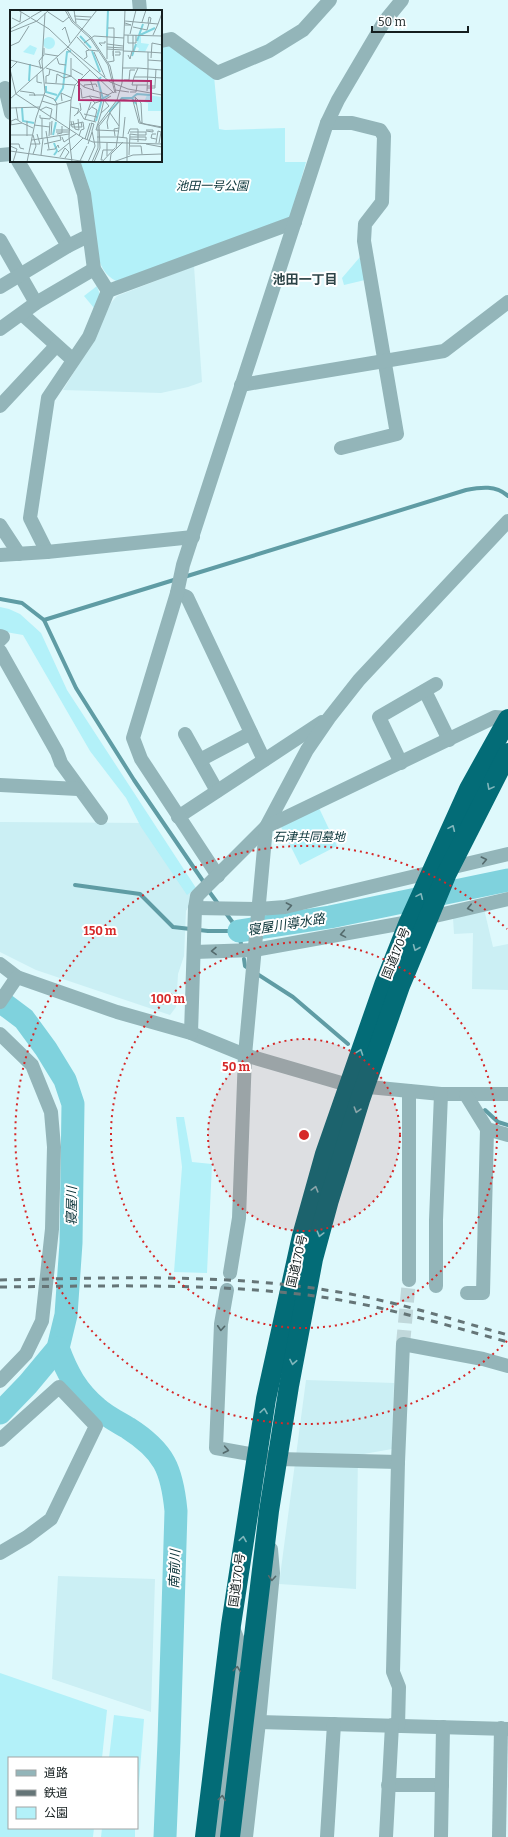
<svg xmlns="http://www.w3.org/2000/svg" width="508" height="1837" font-family="Bitter,'Noto Sans JP',serif">
<style>
.built{fill:#cbeff4}
.green{fill:#b3f1f9}
.lines{fill:none;stroke-linecap:round;stroke-linejoin:round}
.stream{stroke:#5f9ca4;stroke-width:4}
.river{stroke:#7fd2dd;stroke-width:23}
.minor-tunnel{stroke:#c0d8db;stroke-width:14;stroke-dasharray:14 7;stroke-linecap:butt}
.minor{stroke:#93b5b9;stroke-width:14}
.highway{stroke:#036c77;stroke-width:20}
.rail{stroke:#657577;stroke-width:3;stroke-dasharray:7 7;stroke-linecap:butt}
.oneway{stroke:#81b6bb}
.oneway2{stroke:#546a6c}
.ring{fill:none;stroke:#d62828;stroke-width:2;stroke-dasharray:2 4}
.labels{text-anchor:middle;stroke-width:4;stroke-linejoin:round;paint-order:stroke}
.park-label{font-size:12px;font-style:italic;fill:#063136;stroke:#fff}
.street-label{font-size:12px;fill:#141e1f;stroke:#fff}
.neighbourhood-label{font-size:13px;font-weight:bold;fill:#2d4447;stroke:#fff}
.water-label{font-size:13px;font-style:italic;fill:#083237;stroke:#fff}
.inset-river{fill:none;stroke:#7fd2dd;stroke-width:2}
.inset-road{fill:none;stroke:#8da1a4;stroke-width:1}
.view{fill:#b32b6c;fill-opacity:0.15;stroke:#b32b6c;stroke-width:2}
.inset-edge{fill:none;stroke:#141e1f;stroke-width:2}
.centre{fill:#d62828;stroke:#fff;stroke-width:2}
.ring-label{font-size:12px;text-anchor:middle;font-weight:bold;fill:#d62828;stroke:#fff;stroke-width:4;stroke-linejoin:round;paint-order:stroke}
</style>
<rect width="100%" height="100%" fill="#def9fc"/>
<!-- built -->
<g class="built">
<polygon points="194,266 202,382 188,387 161,393 63,390 89,348 111,303 117,296"/>
<polygon points="0,822 147,823 195,896 186,911 184,956 178,974 176,1007 170,1015 36,970 0,952"/>
<polygon points="484,909 493,947 508,944 508,990 472,989 473,933 454,934 453,918"/>
<polygon points="306,1380 394,1383 392,1449 358,1455 356,1589 279,1584"/>
<polygon points="58,1576 155,1579 151,1712 52,1679"/>
</g>
<!-- green -->
<g class="green">
<path d="M161 44H172L214 76 219 129 225 130 285 128V162H306L290 219 116 281C105 275 102 268 98 258L79 161H161Z"/>
<polygon points="360,257 365,280 344,285 342,278"/>
<polygon points="97,286 100,295 94,308 84,296"/>
<polygon points="0,607 9,609 20,614 41,633 67,690 196,888 187,895 141,827 126,798 90,751 23,635 0,631"/>
<polygon points="319,808 337,846 300,865 281,827"/>
<polygon points="176,1117 184,1117 192,1162 212,1164 207,1273 174,1272 182,1167"/>
<polygon points="0,1673 107,1710 102,1758 9,1758 9,1828 94,1828 93,1837 0,1837"/>
<polygon points="114,1715 144,1719 137,1809 137,1758 109,1758"/>
<polygon points="102,1828 135,1828 135,1837 101,1837"/>
</g>
<g class="lines">
<!-- stream -->
<g class="stream">
<path d="M184 577 466 490C481 487 496 485 508 496"/>
<polyline points="0,599 22,603 44,620 76,688 134,780 205,884"/>
<polyline points="44,620 177,579"/>
<polyline points="75,885 140,894 173,927 208,931 239,931"/>
<polyline points="208,890 219,905"/>
<polyline points="225,912 239,931 241,944"/>
<polyline points="244,959 245,966 293,997 348,1044"/>
<polyline points="485,1110 498,1122 508,1125"/>
</g>
<!-- river -->
<g class="river">
<polyline points="239,931 330,917 508,880"/>
<polyline points="0,1001 24,1019 46,1049 65,1080 73,1104 71,1243 66,1315 58,1348 28,1384 0,1413"/>
<path d="M58 1348C67 1373 77 1391 97 1408 106 1416 118 1422 128 1428 164 1451 172 1469 176 1511L169 1741 165 1837"/>
</g>
<!-- minor-tunnel -->
<polyline class="minor-tunnel" points="403,1344 409,1280"/>
<!-- minor -->
<g class="minor">
<polyline points="139,0 140,11"/>
<polyline points="161,41 171,39 217,73 269,51 303,30 330,0"/>
<polyline points="5,88 11,113"/>
<polyline points="327,123 352,123 380,130 384,136 382,202 365,224 364,241 397,434 341,448"/>
<polyline points="0,155 11,154"/>
<polyline points="18,161 68,246"/>
<polyline points="0,240 36,303"/>
<polyline points="0,287 68,246 88,236"/>
<polyline points="108,291 295,222"/>
<polyline points="22,314 73,360"/>
<polyline points="0,329 36,303 94,269"/>
<polyline points="241,385 444,351 508,302"/>
<polyline points="0,406 56,346"/>
<polyline points="0,525 19,554"/>
<polyline points="47,552 30,518 48,398 89,337 108,291 94,269 84,194 73,161"/>
<polyline points="0,555 47,552 193,537"/>
<polyline points="177,593 187,597 264,760"/>
<polyline points="0,636 3,637 0,640"/>
<polyline points="0,651 57,752 61,763 101,818"/>
<polyline points="425,691 449,740"/>
<polyline points="185,734 217,791"/>
<polyline points="200,760 251,733"/>
<polyline points="401,763 379,717 436,684"/>
<polyline points="0,785 78,789"/>
<polyline points="178,817 322,722"/>
<polyline points="218,876 141,759 133,738 177,593 183,565 327,123 338,100 384,22 402,0"/>
<polyline points="195,908 259,909 285,907 508,854"/>
<polyline points="194,952 254,950 409,922 508,899"/>
<polyline points="0,964 17,977"/>
<polyline points="0,1002 17,977 117,1012 191,1033 245,1055 348,1085 441,1094 508,1094"/>
<polyline points="191,1033 195,908 197,896 266,827 307,750 329,718 359,680 508,521"/>
<polyline points="0,1034 32,1065 51,1112 54,1147 52,1229 42,1321 26,1354 0,1381"/>
<polyline points="466,1095 487,1129 508,1135"/>
<polyline points="230,1273 239,1218 245,1055 266,827 495,717 508,718"/>
<polyline points="409,1280 409,1091"/>
<polyline points="436,1286 436,1220 441,1094"/>
<polyline points="227,1290 221,1324 216,1448 278,1459 398,1462"/>
<polyline points="467,1293 483,1293 487,1129"/>
<polyline points="0,1440 59,1387 96,1426 51,1519 27,1537 0,1553"/>
<polyline points="259,1722 508,1729"/>
<polyline points="398,1726 399,1687 393,1672 398,1462 403,1344 483,1359 508,1366"/>
<polyline points="388,1785 442,1785"/>
<polyline points="217,1837 240,1645 232,1626"/>
<polyline points="246,1837 259,1722 273,1573 271,1549"/>
<polyline points="327,1837 334,1724"/>
<polyline points="386,1837 392,1725"/>
<polyline points="441,1837 443,1727"/>
<polyline points="499,1837 501,1728"/>
</g>
<!-- highway -->
<g class="highway">
<polyline points="205,1837 231,1625 257,1456 266,1399 302,1236 325,1154 384,985 409,922 469,789 508,719"/>
<polyline points="230,1837 269,1511 289,1386 313,1259 329,1200 360,1100 400,986 447,873 508,753"/>
</g>
<!-- rail -->
<g class="rail">
<path d="M0 1280C110 1278 223 1273 332 1291 392 1300 450 1319 508 1335"/>
<path d="M0 1287C100 1286 200 1283 299 1294 370 1302 439 1323 508 1342"/>
</g>
</g>
<!-- one-way arrows -->
<defs><path id="oneway-chevron" d="M-2-3.5L2.5 0L-2 3.5" fill="none" stroke-width="1.6" stroke-linecap="round" stroke-linejoin="round"/></defs>
<g class="oneway">
<use href="#oneway-chevron" transform="translate(490 787) rotate(118)"/>
<use href="#oneway-chevron" transform="translate(452 828) rotate(-66)"/>
<use href="#oneway-chevron" transform="translate(420 896) rotate(-66)"/>
<use href="#oneway-chevron" transform="translate(416 948) rotate(112)"/>
<use href="#oneway-chevron" transform="translate(360 1052) rotate(-70)"/>
<use href="#oneway-chevron" transform="translate(357 1110) rotate(107)"/>
<use href="#oneway-chevron" transform="translate(315 1189) rotate(-75)"/>
<use href="#oneway-chevron" transform="translate(320 1234) rotate(105)"/>
<use href="#oneway-chevron" transform="translate(293 1362) rotate(101)"/>
<use href="#oneway-chevron" transform="translate(264 1411) rotate(-81)"/>
<use href="#oneway-chevron" transform="translate(243 1539) rotate(-81)"/>
</g>
<g class="oneway2">
<use href="#oneway-chevron" transform="translate(484 860) rotate(-13)"/>
<use href="#oneway-chevron" transform="translate(289 906) rotate(-11)"/>
<use href="#oneway-chevron" transform="translate(470 908) rotate(167)"/>
<use href="#oneway-chevron" transform="translate(343 934) rotate(170)"/>
<use href="#oneway-chevron" transform="translate(214 951) rotate(179)"/>
<use href="#oneway-chevron" transform="translate(221 1328) rotate(94)"/>
<use href="#oneway-chevron" transform="translate(226 1450) rotate(11)"/>
<use href="#oneway-chevron" transform="translate(272 1578) rotate(94)"/>
<use href="#oneway-chevron" transform="translate(237 1669) rotate(-83)"/>
<use href="#oneway-chevron" transform="translate(222 1798) rotate(-83)"/>
</g>
<!-- distance rings -->
<circle cx="304" cy="1135" r="96" fill="#d62828" fill-opacity=".12"/>
<g class="ring">
<circle cx="304" cy="1135" r="96"/>
<circle cx="304" cy="1135" r="193"/>
<path d="M507 1341A289 289 0 1 1 507 929"/>
</g>
<g class="labels">
<!-- park labels -->
<g class="park-label">
<text x="212" y="190">池田一号公園</text>
<text x="309" y="841">石津共同墓地</text>
</g>
<!-- street labels -->
<g class="street-label">
<text transform="translate(396 953) rotate(-68)" y="4">国道170号</text>
<text transform="translate(297 1261) rotate(-77)" y="4">国道170号</text>
<text transform="translate(237 1580) rotate(-82)" y="4">国道170号</text>
</g>
<!-- neighbourhood labels -->
<g class="neighbourhood-label">
<text x="305" y="284">池田一丁目</text>
</g>
<!-- water labels -->
<g class="water-label">
<text transform="translate(286 924) rotate(-9)" y="5">寝屋川導水路</text>
<text transform="translate(71 1206) rotate(-89)" y="5">寝屋川</text>
<text transform="translate(174 1569) rotate(-88)" y="5">南前川</text>
</g>
</g>
<!-- overview -->
<g transform="translate(10 10)">
<rect width="152" height="152" fill="#def9fc"/>
<path d="M129 25H131V33L139 34 135 42 128 41 129 38 126 37ZM33 33a6 6 0 1 1 12 0a6 6 0 1 1-12 0ZM20 35 27 38 24 45 13 42ZM137 85 152 87V101H138V93L134 92Z" fill="#b3f1f9"/>
<path class="inset-river" d="M130 25 145 18M70 26 81 38M97 27 98 0M127 31 133 14M82 41 90 62M122 46 126 34M91 67 88 71 93 89M19 71 20 54M36 76V82L47 85M122 88 127 84 140 85M45 91 53 78 57 42 61 41M12 98 13 111 24 113M99 102 112 88H122L126 94M86 111 92 89 99 85M43 125 46 112M44 133 47 141 44 145"/>
<path class="inset-road" d="M8 0 39 19 59 38M55 0 62 12 80 28 98 55 105 83M57 0 63 11 81 27 100 56 106 83M64 0 66 13M87 0 58 37 100 72 118 79 152 85M38 2 53 12 59 7M64 6 81 7M21 7 33 0M2 8 10 12 11 2M66 9 79 10M115 11 148 14 152 3M132 12 136 0M138 13 139 7 141 8 140 13M115 15H121L115 13M123 17 137 20 139 13M98 18H104V27M0 19 20 8M52 20 55 17 60 33M0 22 27 11 39 0M120 24 126 0M114 25 152 26M118 25V33H126V25M123 25V41M143 25 148 14M67 27 79 40 88 41M74 33 84 26 114 28M97 34 113 36M0 36 9 32 19 16M92 36 89 33H95V31M97 37 113 38M57 39 66 47M97 39 113 40M113 41 138 42M84 42 95 67M35 44 48 46M105 45H110V42H105M118 45 120 49 122 41M103 46 104 27M66 47 104 83M47 48 49 54 56 55M61 48V67M141 48 142 33 152 35M74 49 77 47 76 41 79 40M97 49V27M0 50 33 58M138 50 152 51M7 52 0 59 6 84 73 128 83 132 152 134M98 52 104 51 103 41M36 58 61 66 74 77 98 85 103 82M112 58H128M138 58V42L152 43M31 59 29 51 34 45V38M62 59 73 65M27 65V72L32 73M124 67 128 58 152 60M137 67 152 68M80 69 84 81M114 70H119L120 60H125M35 73 65 75M36 73V66L39 65 40 59M46 73 47 64 54 68 61 66M67 75 71 79 72 88 80 86 90 88M137 75H122L124 67H137M145 76 146 59M74 77V75L86 74 87 77M137 78H145V76H137M105 80 119 82M10 81 24 83 25 86M137 81 138 58M120 82H126L127 75M19 85H34L44 89 47 94M79 86 85 93 79 100M0 89 58 37M94 90 91 103 99 96M32 91 45 95 61 90M52 91 51 83 62 88M85 93 91 91 90 83M99 96 94 90 101 86M6 97 8 110M61 97 69 99 67 104M82 97 87 100 84 112M0 98 30 97M30 100 36 97 42 99 40 109M70 102 74 109 86 112M91 103 86 120 109 121M100 103 109 116M74 104 87 107M30 105V108L40 109M64 106 71 100 70 93M32 108V129M75 109 81 92M46 111 47 94M61 111 62 117H72L71 112M63 111 65 119 69 120 68 109M131 114 132 113V112L131 93 125 87 130 112 132 113 135 114 152 117M0 115 12 113 23 118M1 115V111L6 109 12 113M24 115 40 117M60 115 73 112 74 119 71 120 69 126M98 119 97 112 100 102M46 120H60M36 121 39 139M136 121 143 122V120H136M46 122H59M47 124 52 123V116M118 124 120 119H128V125H136V122H120M0 125H22M41 125 42 111M17 126V111M39 126 40 112M105 126 104 119 109 118M52 127 54 132 66 124M87 127H108M108 127 117 128V152M113 127 115 107M120 127H136M75 129 80 113M120 129 136 130V127M146 129 141 128 142 124H146M22 130 59 124M77 130 82 113M97 133V146M146 133 148 121 151 122 149 133M0 134H9L10 138 14 139M21 134H30L27 124M34 134 51 130 50 126M78 134 82 122M136 134 152 137M0 136 7 139 3 152M120 136H131L132 144M106 138 109 118 110 92 107 90 112 73 115 0M37 140 45 139 48 135 49 138M0 141 78 152M60 141 73 128M48 142 59 133M23 144 26 136 23 125M31 145 33 129M119 145 120 124 128 125V132M50 147 55 138 59 142 55 148M93 150H91L93 140H103M70 151 77 136M17 152 26 108 35 82 32 52 35 3M62 152 59 127 61 90 65 75 80 60M78 152 85 136 82 121 84 114 81 113M82 152 88 138V115L107 90M84 152 90 138 89 116 111 89 123 91 129 113 152 118M92 152 105 138M100 152 101 144 113 132M103 152 123 145 151 144"/>
<path class="view" d="M69 70 141 71V91L69 90Z"/>
<rect width="152" height="152" class="inset-edge"/>
</g>
<circle cx="304" cy="1135" r="6" class="centre"/>
<g class="ring-label">
<text x="100" y="935">150 m</text>
<text x="168" y="1003">100 m</text>
<text x="236" y="1071">50 m</text>
</g>
<!-- legend -->
<rect x="8" y="1757" width="130" height="72" fill="#ffffff" stroke="#a1a5a5"/>
<rect x="16" y="1770" width="20" height="6" fill="#93b5b9" stroke="#a1a5a5"/>
<text x="44" y="1777" font-size="12" fill="#141e1f">道路</text>
<rect x="16" y="1790" width="20" height="6" fill="#657577" stroke="#a1a5a5"/>
<text x="44" y="1797" font-size="12" fill="#141e1f">鉄道</text>
<rect x="16" y="1807" width="20" height="12" fill="#b3f1f9" stroke="#a1a5a5"/>
<text x="44" y="1817" font-size="12" fill="#141e1f">公園</text>
<!-- scale -->
<path d="M372 26v6h96v-6" fill="none" stroke="#141e1f" stroke-width="2"/>
<text x="378" y="26" font-size="12" fill="#141e1f" stroke="#ffffff" stroke-width="3" paint-order="stroke">50 m</text>
</svg>
